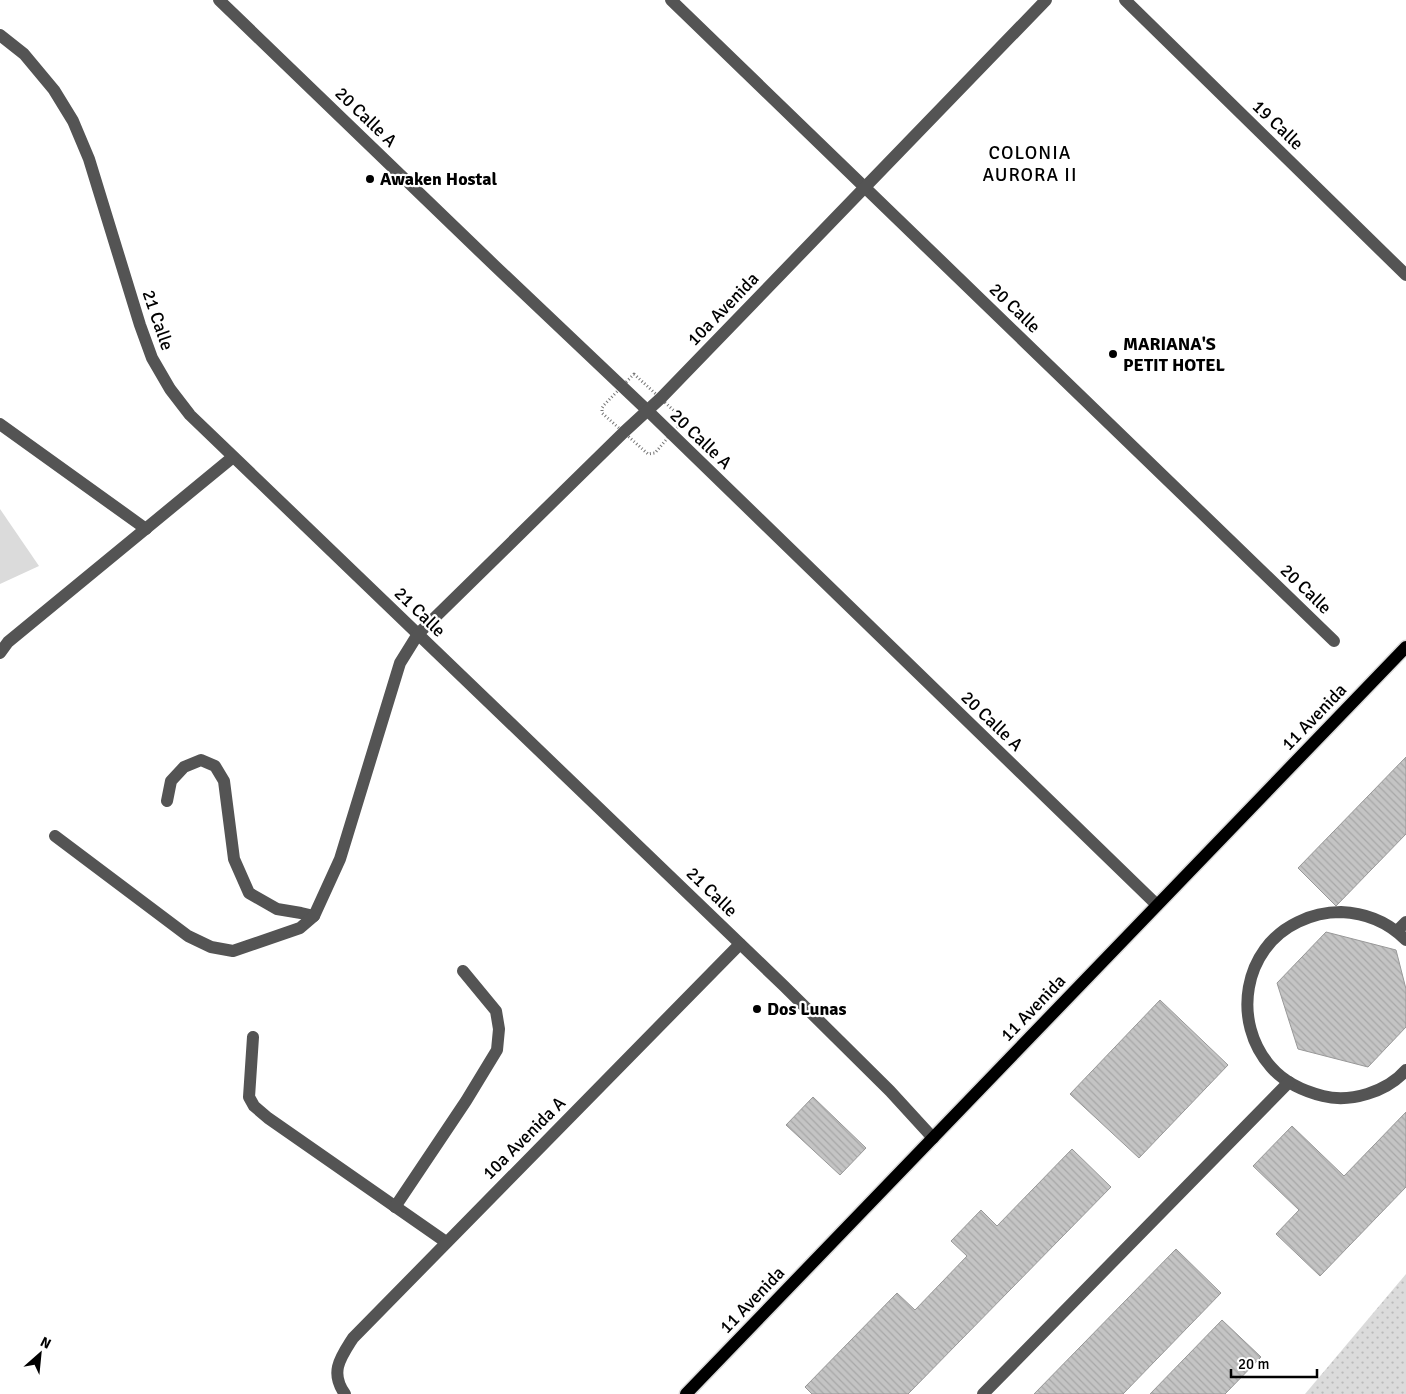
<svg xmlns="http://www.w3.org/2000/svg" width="1406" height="1394" font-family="Signika,sans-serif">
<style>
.grass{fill:url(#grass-dots)}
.pitch{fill:#dbdbdb}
.building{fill:url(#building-back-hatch);stroke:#989898}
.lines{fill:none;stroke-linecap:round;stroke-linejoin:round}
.major-casing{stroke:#dbdbdb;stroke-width:15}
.path{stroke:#767676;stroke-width:3;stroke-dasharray:1 2.5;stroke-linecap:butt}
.minor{stroke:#545454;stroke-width:12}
.major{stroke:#000;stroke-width:12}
.poi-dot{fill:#000;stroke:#fff;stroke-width:2}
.labels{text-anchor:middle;stroke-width:4.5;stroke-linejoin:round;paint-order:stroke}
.street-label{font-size:18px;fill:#000;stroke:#fff}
.poi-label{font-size:18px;font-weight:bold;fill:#000;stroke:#fff;text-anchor:start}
.neighbourhood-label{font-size:19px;letter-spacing:1px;fill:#000;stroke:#fff}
</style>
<defs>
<pattern id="grass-dots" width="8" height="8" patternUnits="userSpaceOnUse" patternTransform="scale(1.25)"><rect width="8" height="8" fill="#dbdbdb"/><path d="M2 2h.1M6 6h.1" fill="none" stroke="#bababa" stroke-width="1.8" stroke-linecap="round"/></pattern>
<pattern id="building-back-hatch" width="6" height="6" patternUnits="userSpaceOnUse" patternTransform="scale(1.25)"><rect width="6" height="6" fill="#c4c4c4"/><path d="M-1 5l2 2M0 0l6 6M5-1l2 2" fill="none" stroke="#a7a7a7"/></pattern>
</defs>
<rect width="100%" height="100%" fill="#fff"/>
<!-- grass -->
<polygon class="grass" points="1406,1274 1406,1394 1305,1394"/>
<!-- pitch -->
<polygon class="pitch" points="0,509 39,566 0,584"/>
<!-- building -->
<g class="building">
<polygon points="1406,757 1406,834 1336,906 1298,868"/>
<polygon points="1326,932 1396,950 1406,989 1406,1027 1368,1067 1298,1049 1277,983"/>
<polygon points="1160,1000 1228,1065 1139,1158 1070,1094"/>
<polygon points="813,1097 866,1148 840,1175 786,1125"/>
<polygon points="1406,1112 1406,1187 1320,1276 1276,1234 1299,1210 1253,1166 1292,1126 1344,1176"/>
<polygon points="1072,1149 1111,1187 908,1394 812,1394 805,1387 897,1293 915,1310 967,1256 951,1241 981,1210 997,1226"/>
<polygon points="1176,1249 1221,1293 1123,1394 1034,1394"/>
<polygon points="1222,1320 1261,1357 1225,1394 1150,1394"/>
</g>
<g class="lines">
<!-- major casing -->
<g class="major-casing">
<polyline id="major" points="686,1394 1406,647"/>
</g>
<!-- path -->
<polygon class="path" points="634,374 683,419 683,422 671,434 655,453 648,454 602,413 602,408 604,405"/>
<!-- minor -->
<g class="minor">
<polyline points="219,0 495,266 648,411 1157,905"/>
<polyline points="671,0 1334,641"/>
<polyline points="1125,0 1406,275"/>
<polyline points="0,35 24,54 54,90 73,121 89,159 140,325 152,358 170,389 190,415 784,986 890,1091 933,1138"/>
<polyline points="0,424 146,529"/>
<polyline points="0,653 8,642 233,457"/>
<polyline points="167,801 171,781 184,767 201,760 215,766 224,781 234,859 249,893 277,909 301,913 314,916"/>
<polyline points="55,836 188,936 211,947 233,951 300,928 314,916 340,859 400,663 418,634 624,432 661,398 1046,0"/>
<polyline points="1397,931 1406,922"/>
<path d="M1406 940C1388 922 1366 913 1341 912 1326 912 1312 915 1298 922 1243 948 1231 1022 1271 1067 1284 1082 1303 1091 1323 1096 1350 1103 1387 1092 1406 1070"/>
<polyline points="253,1037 249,1097 254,1106 268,1118 446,1242"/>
<polyline points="395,1207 466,1101 497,1050 499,1029 496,1011 463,971"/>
<path d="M345 1394C329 1372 341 1357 353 1338L740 944"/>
<polyline points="983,1394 1289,1082"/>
</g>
<!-- major -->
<use href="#major" class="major"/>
</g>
<!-- markers -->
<g class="poi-dot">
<circle cx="370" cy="179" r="5"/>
<circle cx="1113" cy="354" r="5"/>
<circle cx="757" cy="1009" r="5"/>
</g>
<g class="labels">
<!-- street labels -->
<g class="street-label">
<text transform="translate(366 117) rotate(44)" y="6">20 Calle A</text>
<text transform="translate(1278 125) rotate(44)" y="6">19 Calle</text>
<text transform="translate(1015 308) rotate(44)" y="6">20 Calle</text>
<text transform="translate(723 309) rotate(-46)" y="6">10a Avenida</text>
<text transform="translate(158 320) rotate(71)" y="6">21 Calle</text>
<text transform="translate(701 439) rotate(44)" y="6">20 Calle A</text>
<text transform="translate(1306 589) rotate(44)" y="6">20 Calle</text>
<text transform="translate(420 612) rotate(44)" y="6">21 Calle</text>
<text transform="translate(1314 717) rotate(-46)" y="6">11 Avenida</text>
<text transform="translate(992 721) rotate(44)" y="6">20 Calle A</text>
<text transform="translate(712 892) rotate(44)" y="6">21 Calle</text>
<text transform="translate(1033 1008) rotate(-46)" y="6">11 Avenida</text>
<text transform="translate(524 1138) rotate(-45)" y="6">10a Avenida A</text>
<text transform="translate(752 1300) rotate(-46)" y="6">11 Avenida</text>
</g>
<!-- poi labels -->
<g class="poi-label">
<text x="380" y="185">Awaken Hostal</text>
<text x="1123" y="350">MARIANA'S<tspan x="1123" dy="21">PETIT HOTEL</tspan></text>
<text x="767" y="1015">Dos Lunas</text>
</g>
<!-- neighbourhood labels -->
<g class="neighbourhood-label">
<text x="1030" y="159">COLONIA<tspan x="1030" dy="22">AURORA II</tspan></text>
</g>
</g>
<!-- north arrow -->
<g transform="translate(40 1354) rotate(27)" stroke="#ffffff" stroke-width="4" paint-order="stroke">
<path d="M0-4L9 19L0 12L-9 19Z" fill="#000000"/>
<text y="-8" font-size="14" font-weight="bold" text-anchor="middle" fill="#000000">N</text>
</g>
<!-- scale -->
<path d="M1231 1369v8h86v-8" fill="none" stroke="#000000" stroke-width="2.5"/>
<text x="1238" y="1369" font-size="15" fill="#000000" stroke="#ffffff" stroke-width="4" paint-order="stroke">20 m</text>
</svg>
